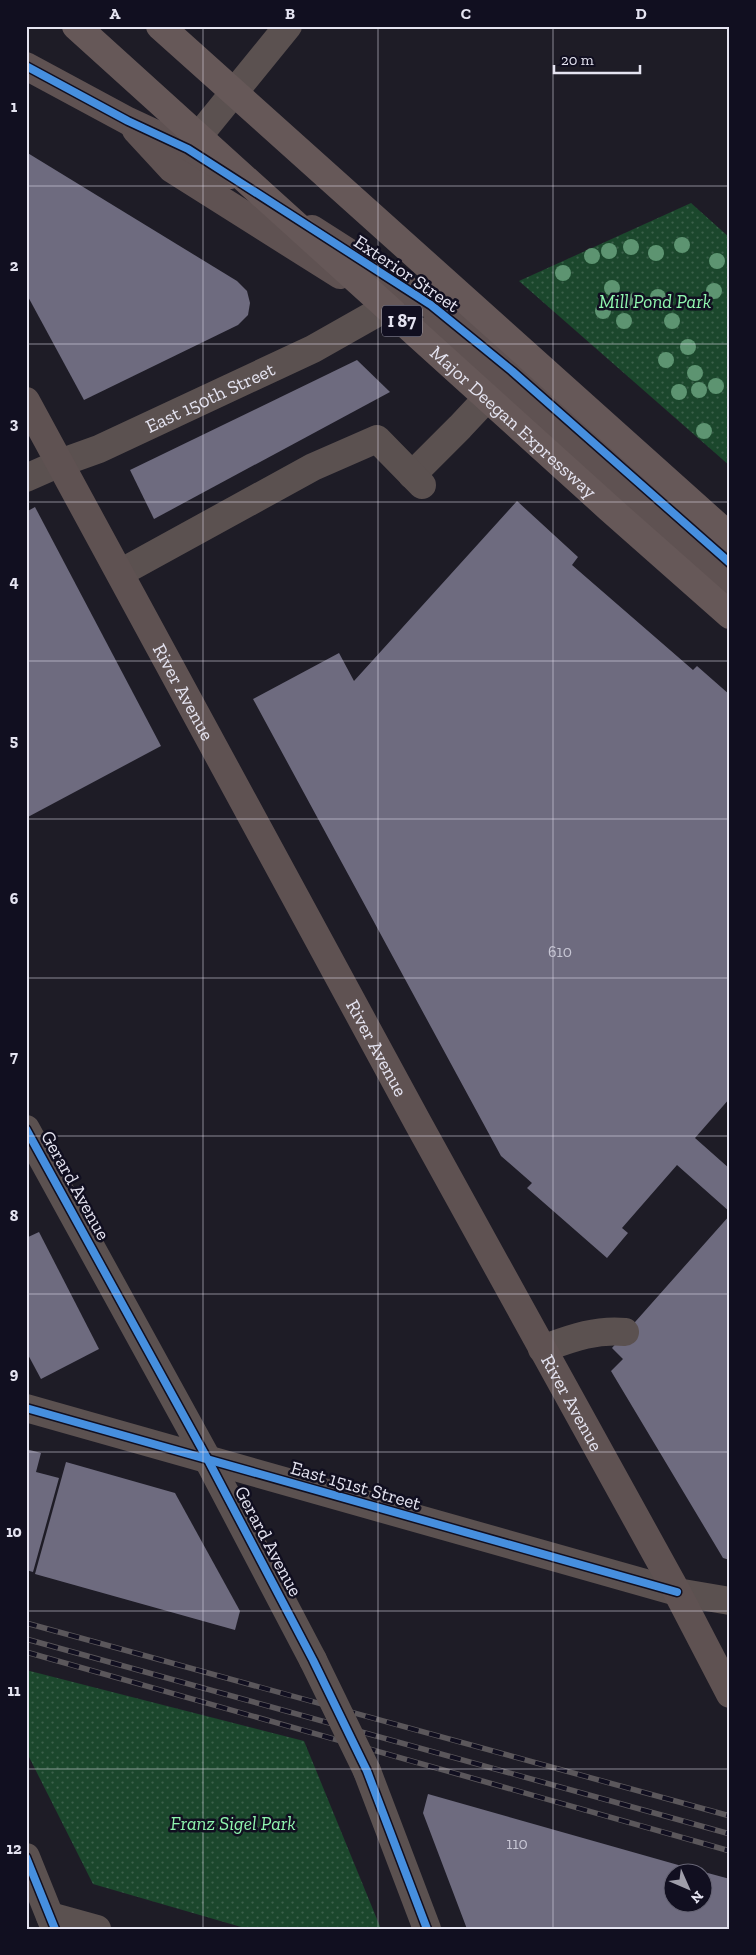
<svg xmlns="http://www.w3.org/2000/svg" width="756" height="1955" font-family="'Zilla Slab',serif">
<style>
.park{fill:url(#park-dots)}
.building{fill:#6e6b7f}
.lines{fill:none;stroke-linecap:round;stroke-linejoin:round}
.minor{stroke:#5b5150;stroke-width:28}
.major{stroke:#5f5252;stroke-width:28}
.rail-casing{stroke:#5b575b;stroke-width:5.5}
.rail{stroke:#110f20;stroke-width:4;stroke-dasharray:11;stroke-linecap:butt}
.minor-bridge{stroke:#5b5150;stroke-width:28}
.highway-bridge{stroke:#665858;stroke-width:28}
.cycleway-casing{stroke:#110f20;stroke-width:11}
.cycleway{stroke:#468fdf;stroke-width:8}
.tree{fill:#5d9471}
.grid{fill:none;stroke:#e5e4f1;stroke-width:1;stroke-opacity:0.55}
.labels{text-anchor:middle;stroke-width:5;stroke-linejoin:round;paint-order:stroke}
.number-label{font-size:16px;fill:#c7c6d4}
.shield{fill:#110f20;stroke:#a5a4b2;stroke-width:1}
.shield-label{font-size:18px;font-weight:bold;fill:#e5e4f1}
.street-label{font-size:19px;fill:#e5e4f1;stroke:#110f20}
.park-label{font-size:19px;font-style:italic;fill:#90f6af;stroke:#110f20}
.neatline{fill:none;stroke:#e5e4f1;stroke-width:2}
.grid-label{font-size:16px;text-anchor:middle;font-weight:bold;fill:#e5e4f1}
</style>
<defs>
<pattern id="park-dots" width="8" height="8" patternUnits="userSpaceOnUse" patternTransform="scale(1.25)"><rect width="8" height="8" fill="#1b472c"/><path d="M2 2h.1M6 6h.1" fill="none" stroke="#3c614b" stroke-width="1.8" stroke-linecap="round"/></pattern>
</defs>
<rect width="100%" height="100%" fill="#1e1c26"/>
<!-- park -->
<g class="park">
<polygon points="691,203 730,238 730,466 519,281"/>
<polygon points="26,1670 304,1741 381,1929 248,1929 93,1884 26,1751"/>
</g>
<!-- building -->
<g class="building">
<polygon points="26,152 237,281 247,291 250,303 248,315 238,325 84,400 26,293"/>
<polygon points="357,360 390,392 154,519 130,470"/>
<polygon points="517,501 578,557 572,565 693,670 697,666 730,695 730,1098 695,1138 730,1169 730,1212 677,1165 622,1228 628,1233 607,1258 527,1188 532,1183 501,1156 253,699 339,653 354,681"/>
<polygon points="35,507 161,746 26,818 26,512"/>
<polygon points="730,1215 730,1560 723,1558 611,1371 623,1359 612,1348"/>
<polygon points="39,1232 99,1349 41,1379 26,1351 26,1238"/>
<polygon points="26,1449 41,1453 36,1472 59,1478 33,1572 26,1570"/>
<polygon points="66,1462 175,1493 240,1611 235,1630 35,1574"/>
<polygon points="428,1794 703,1872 674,1872 674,1902 704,1902 704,1872 730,1879 730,1929 467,1929 423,1813"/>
</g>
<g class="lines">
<!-- minor -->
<g class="minor">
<polyline points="188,149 288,26"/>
<polyline points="412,475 460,427 503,381"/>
<path id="s1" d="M26 478 60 463 99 449 283 363 313 349 389 306"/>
<polyline points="120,573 313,467 377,439 422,485"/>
<polyline points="26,1129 208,1460 313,1660"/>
<path d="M542 1349C570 1339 595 1329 625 1332"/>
<polyline points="26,1408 677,1592 730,1601"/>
<polyline points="367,1771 427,1929"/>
<polyline points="26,1857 55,1929"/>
<polyline points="50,1916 97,1929"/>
</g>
<!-- major -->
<g class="major">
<polyline points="26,66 128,121 188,149 230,175"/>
<polyline points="136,130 172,169 340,275"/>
<polyline points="312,229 431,305 512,371 730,563"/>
<polyline points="430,330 499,386 730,591"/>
<path id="s2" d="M26 401 418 1123 677 1592 730 1694"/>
</g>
<!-- rail casing -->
<g class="rail-casing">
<g id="rail">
<polyline points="26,1623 730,1816"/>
<polyline points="26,1639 730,1834"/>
<polyline points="26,1652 730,1851"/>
</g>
</g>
<!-- rail -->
<use href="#rail" class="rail"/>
<!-- minor-bridge -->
<polyline class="minor-bridge" points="313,1660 367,1771"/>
<!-- highway-bridge -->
<g class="highway-bridge">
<path id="s3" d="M76 26 609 508 730 615"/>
<polyline points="160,26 730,537"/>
</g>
<!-- cycleway casing -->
<g class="cycleway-casing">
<g id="cycleway">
<polyline points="26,66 128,121 188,149 431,305 512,371 730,563"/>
<polyline points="26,1129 208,1460 313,1660 367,1771 427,1929"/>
<polyline points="26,1408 677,1592"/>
<polyline points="26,1857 55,1929"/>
</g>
</g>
<!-- cycleway -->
<use href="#cycleway" class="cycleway"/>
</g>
<!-- trees -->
<g class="tree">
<circle cx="682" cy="245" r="8"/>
<circle cx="631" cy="247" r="8"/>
<circle cx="609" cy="251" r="8"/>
<circle cx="656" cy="253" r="8"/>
<circle cx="592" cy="256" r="8"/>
<circle cx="717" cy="261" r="8"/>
<circle cx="563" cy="273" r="8"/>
<circle cx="612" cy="288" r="8"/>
<circle cx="714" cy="291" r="8"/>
<circle cx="658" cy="297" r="8"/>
<circle cx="634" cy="301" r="8"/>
<circle cx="603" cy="311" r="8"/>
<circle cx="624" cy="321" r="8"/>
<circle cx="672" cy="321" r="8"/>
<circle cx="688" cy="347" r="8"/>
<circle cx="666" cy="360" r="8"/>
<circle cx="695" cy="373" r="8"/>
<circle cx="716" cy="386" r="8"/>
<circle cx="699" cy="390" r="8"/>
<circle cx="679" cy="392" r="8"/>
<circle cx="704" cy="431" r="8"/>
</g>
<!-- grid -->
<path class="grid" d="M203 26V1929M378 26V1929M553 26V1929M26 186H730M26 344H730M26 502H730M26 661H730M26 819H730M26 978H730M26 1136H730M26 1294H730M26 1452H730M26 1611H730M26 1769H730"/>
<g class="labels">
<!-- number labels -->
<g class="number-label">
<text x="560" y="957">610</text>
<text x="517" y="1849">110</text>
</g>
<!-- shield labels -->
<rect class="shield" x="382" y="305.5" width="40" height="31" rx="4"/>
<g class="shield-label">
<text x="402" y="327">I 87</text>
</g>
<!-- street labels -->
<g class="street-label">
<text transform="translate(407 273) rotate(34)" y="7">Exterior Street</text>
<text dy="7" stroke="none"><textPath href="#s1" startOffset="201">East 150th Street</textPath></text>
<text dy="7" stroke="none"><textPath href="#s3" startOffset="590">Major Deegan Expressway</textPath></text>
<text dy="7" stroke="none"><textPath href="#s2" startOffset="331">River Avenue</textPath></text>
<text dy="7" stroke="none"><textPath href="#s2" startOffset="736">River Avenue</textPath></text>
<text transform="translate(76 1185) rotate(61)" y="7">Gerard Avenue</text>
<text dy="7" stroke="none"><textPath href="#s2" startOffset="1141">River Avenue</textPath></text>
<text transform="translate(356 1485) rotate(16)" y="7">East 151st Street</text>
<text transform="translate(269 1541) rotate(62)" y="7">Gerard Avenue</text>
</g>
<!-- park labels -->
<g class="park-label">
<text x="655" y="308">Mill Pond Park</text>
<text x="233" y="1830">Franz Sigel Park</text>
</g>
</g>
<!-- border -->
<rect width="756" height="1955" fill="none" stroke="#110f20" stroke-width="55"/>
<!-- north arrow -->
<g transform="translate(688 1888) rotate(135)"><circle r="24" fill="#110f20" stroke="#666474"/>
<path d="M0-4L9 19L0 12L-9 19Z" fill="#9f9eaa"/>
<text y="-8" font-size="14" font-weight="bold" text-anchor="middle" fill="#e5e4f1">N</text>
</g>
<!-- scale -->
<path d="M554 65v8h86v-8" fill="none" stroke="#e5e4f1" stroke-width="2.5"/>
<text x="561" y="65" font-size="15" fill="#e5e4f1" stroke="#110f20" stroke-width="4" paint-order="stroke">20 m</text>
<rect x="28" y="28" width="700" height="1900" class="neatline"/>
<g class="grid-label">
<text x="115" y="19">A</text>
<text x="290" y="19">B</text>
<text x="466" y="19">C</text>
<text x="641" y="19">D</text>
<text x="14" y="112">1</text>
<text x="14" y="271">2</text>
<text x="14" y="429">3</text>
<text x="14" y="587">4</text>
<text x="14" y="746">5</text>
<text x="14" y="904">6</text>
<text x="14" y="1062">7</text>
<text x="14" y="1221">8</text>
<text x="14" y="1379">9</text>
<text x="14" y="1537">10</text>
<text x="14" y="1696">11</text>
<text x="14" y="1854">12</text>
</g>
</svg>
